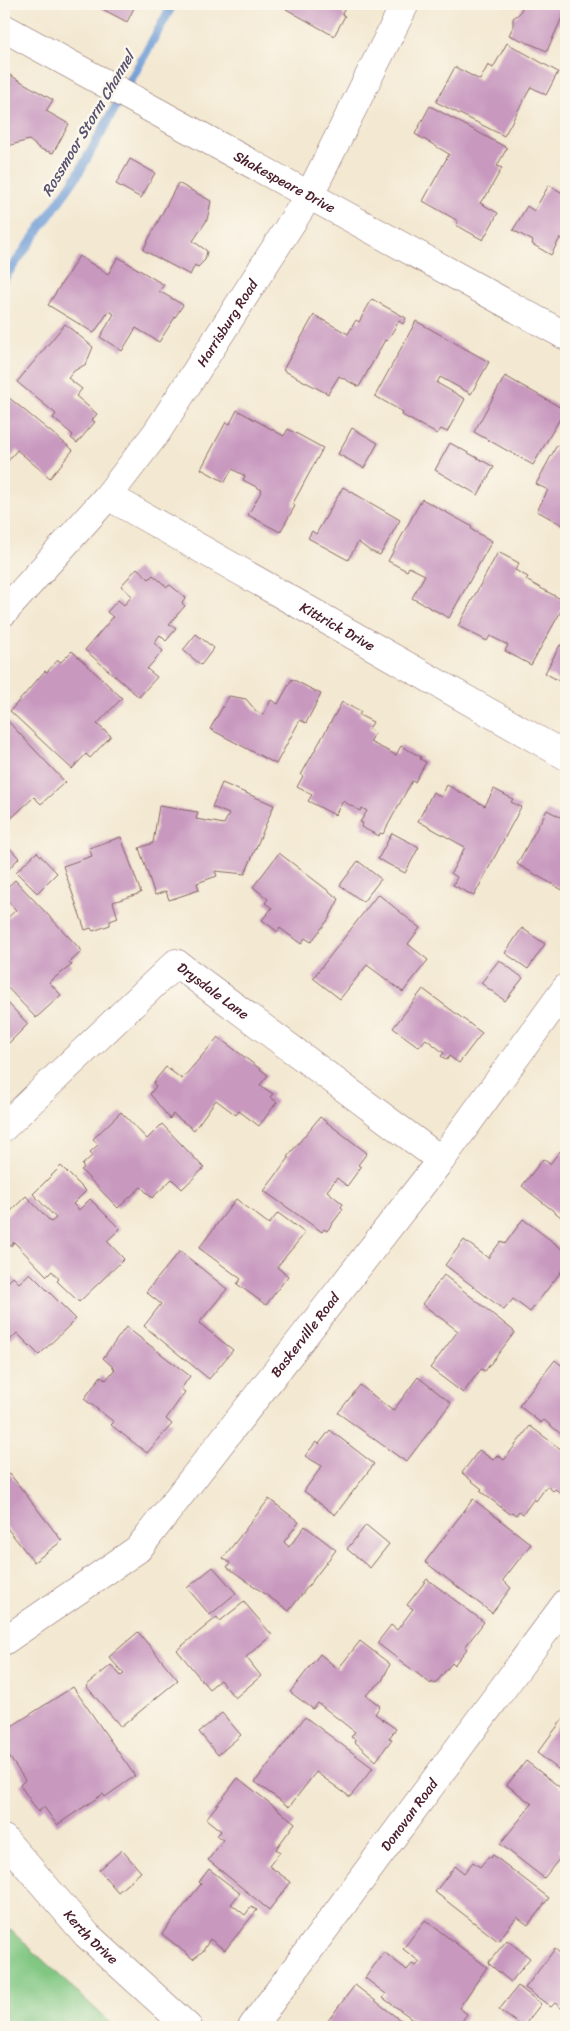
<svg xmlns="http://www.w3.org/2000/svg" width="570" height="2031" font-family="Sriracha,sans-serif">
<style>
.green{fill:#81c783;stroke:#667357}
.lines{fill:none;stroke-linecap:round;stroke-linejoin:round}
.stream{stroke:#6e9cd6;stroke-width:9}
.building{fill:#c898bf}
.minor-casing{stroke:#856565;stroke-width:29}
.minor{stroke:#fff;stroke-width:28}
.labels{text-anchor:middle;stroke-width:5;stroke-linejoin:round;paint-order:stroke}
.street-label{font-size:14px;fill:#4a1f2b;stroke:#fbf7ec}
.water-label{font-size:15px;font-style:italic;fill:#58516f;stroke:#fbf7ec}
</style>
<rect width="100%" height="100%" fill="#fbf7ec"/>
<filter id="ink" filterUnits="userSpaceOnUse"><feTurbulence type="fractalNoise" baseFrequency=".02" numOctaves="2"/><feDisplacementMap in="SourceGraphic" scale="10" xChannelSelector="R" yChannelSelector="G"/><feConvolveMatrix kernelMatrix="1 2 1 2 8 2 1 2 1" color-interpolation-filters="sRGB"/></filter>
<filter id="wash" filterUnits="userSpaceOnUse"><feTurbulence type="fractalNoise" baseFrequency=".0096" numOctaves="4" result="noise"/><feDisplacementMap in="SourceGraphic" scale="20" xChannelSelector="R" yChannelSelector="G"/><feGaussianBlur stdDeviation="1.12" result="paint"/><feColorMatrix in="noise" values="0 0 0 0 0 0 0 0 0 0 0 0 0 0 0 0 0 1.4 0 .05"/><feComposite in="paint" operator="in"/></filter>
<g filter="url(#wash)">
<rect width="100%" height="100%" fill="#f3e8d1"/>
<!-- green -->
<polygon class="green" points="4,1924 115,2027 4,2027"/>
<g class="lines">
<!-- stream -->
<polyline class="stream" points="4,279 77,176 173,4"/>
</g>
<g id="blocks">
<!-- building -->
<g class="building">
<polygon points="93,4 136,4 127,22"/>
<polygon points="288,4 347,4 342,14 345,16 334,36 286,9"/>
<polygon points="524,4 566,4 566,17 563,15 547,51 509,35 513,27 513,18 519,14"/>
<polygon points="507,43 558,72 546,95 531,87 504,136 436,102 455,67 480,80 488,65 493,68"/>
<polygon points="8,74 53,100 46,111 69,124 53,153 40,149 29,140 4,147 4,82"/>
<polygon points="430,106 507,148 497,166 502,168 485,198 484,197 480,203 498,213 483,240 456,225 458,221 423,201 449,154 415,134"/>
<polygon points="130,159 155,173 141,198 116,184"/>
<polygon points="178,183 211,201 207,220 193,241 207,251 205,260 198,267 195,265 190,275 143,250"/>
<polygon points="549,185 566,195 566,241 560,238 551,255 532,244 533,241 513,230 527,206 534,211"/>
<polygon points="79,256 108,274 118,257 164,285 159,291 183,305 159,342 136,328 122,351 100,337 114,314 109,311 94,333 48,305"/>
<polygon points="372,299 406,318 403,324 399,321 387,341 385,340 359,387 339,376 328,394 283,370 314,315 348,334 356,320 359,322"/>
<polygon points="416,321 489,362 471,394 440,377 437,383 465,399 447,432 441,429 437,434 402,415 403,412 375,396"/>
<polygon points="65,324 93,347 86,364 74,371 68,378 82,389 76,396 97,414 92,420 95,422 77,443 71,438 73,435 53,418 56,414 17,382"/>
<polygon points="505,376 565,410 533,465 474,432"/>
<polygon points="8,397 73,450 50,478 17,450 4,466 4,402"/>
<polygon points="237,410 284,436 288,429 323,448 292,505 295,506 280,532 248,515 262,490 243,480 245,476 232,469 225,482 201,469 226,422 230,424"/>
<polygon points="352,428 378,443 364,468 338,454"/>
<polygon points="450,443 494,467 478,495 435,470"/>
<polygon points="557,445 566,449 566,527 537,511 548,490 536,484"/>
<polygon points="343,487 400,520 380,555 370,551 358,542 348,560 308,538 312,531 316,534"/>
<polygon points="422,499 471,526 472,530 492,541 449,618 412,598 425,575 409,567 407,571 388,561"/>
<polygon points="498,552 519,563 515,570 528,577 526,580 566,602 531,665 505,651 508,645 490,636 487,641 458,626"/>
<polygon points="137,568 149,579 153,575 167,587 170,585 186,598 182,603 185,606 169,624 176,629 166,641 160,635 154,643 163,651 147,669 157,677 139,697 85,650 113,617 107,612 118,600 124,605 132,596 121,586"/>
<polygon points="196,634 214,648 201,665 183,650"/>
<polygon points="560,645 566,648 566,685 545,673"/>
<polygon points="72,651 122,698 97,724 111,736 90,758 86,754 72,769 10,711 45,671 47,672 58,660 61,662"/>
<polygon points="292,679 321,694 306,723 300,720 276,764 210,729 229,696 246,699 256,711 263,715 271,700 278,704"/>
<polygon points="342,702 361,712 359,715 373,722 369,729 375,733 370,742 396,755 401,746 421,757 420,759 426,762 415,782 412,781 383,834 380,833 379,836 361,827 363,823 360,822 367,811 362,808 360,811 343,801 335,815 308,801 312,795 297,787 303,776 301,775"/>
<polygon points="4,717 65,782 41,804 34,797 4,825"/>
<polygon points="222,783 274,805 245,874 215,871 217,876 197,883 199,890 169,900 166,891 155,895 139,848 153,843 159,806 198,812 196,819 224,824 229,814 212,807"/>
<polygon points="447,785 485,806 494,789 513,799 511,802 521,807 474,896 453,885 457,877 451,873 465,847 418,821 433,792 441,797"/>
<polygon points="547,810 566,820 566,892 517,864"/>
<polygon points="392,833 419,847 405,873 378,859"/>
<polygon points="121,837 141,893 113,902 118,918 110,921 110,925 93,931 91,928 85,930 63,866 92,856 89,848"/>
<polygon points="4,842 19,858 4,874"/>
<polygon points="37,852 57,873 37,893 16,872"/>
<polygon points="279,853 339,899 328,920 311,942 305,938 301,944 280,928 278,932 262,920 272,908 265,903 268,899 253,887"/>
<polygon points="358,861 381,879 363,902 340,885"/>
<polygon points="15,880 82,951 69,963 72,965 49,982 61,995 36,1018 6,986 4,987 4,937 6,935 4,921 16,910 4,897 4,890"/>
<polygon points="378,894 420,928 408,944 428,960 403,992 367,965 340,999 313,978"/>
<polygon points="522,928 545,944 528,969 505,953"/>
<polygon points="499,960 523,978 505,1001 481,983"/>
<polygon points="423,989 482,1033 459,1063 449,1056 447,1060 441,1056 444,1053 426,1039 419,1047 393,1028"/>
<polygon points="4,999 28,1024 4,1048"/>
<polygon points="218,1037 268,1075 260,1085 273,1094 270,1097 277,1102 259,1126 239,1111 236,1115 216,1100 194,1130 173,1114 170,1119 150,1094 156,1086 153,1083 166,1067 182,1079"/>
<polygon points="121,1112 147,1139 162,1124 204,1168 182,1189 172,1179 152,1198 141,1187 118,1208 81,1170 84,1168 82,1165 93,1155 90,1152 98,1145 93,1139"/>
<polygon points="320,1117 367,1153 358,1165 361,1167 347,1186 337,1178 327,1191 343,1204 341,1207 343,1209 327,1231 324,1229 322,1232 264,1191 289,1158 287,1157"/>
<polygon points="560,1151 565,1154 566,1152 566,1221 522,1186 543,1159 550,1164"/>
<polygon points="61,1166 86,1191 73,1204 79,1210 90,1199 120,1229 107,1241 124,1259 79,1302 57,1281 59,1279 52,1271 47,1276 14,1242 11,1246 4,1239 4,1218 26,1196 51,1222 56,1218 33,1194"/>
<polygon points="236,1199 269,1224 278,1213 305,1233 277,1267 288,1276 266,1305 237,1284 241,1279 199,1248"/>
<polygon points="523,1219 566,1252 566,1265 530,1312 513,1299 504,1310 445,1265 464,1240 488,1258 501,1241 505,1244"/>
<polygon points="180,1251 227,1289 199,1323 233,1350 209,1379 144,1326 161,1304 146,1292"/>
<polygon points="30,1273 76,1319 39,1355 17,1333 4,1346 4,1286 13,1277 19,1283"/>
<polygon points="444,1275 515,1332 485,1371 481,1369 463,1393 430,1368 458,1331 422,1304"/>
<polygon points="126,1327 190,1376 181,1389 185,1392 166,1419 172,1424 147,1453 111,1425 114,1422 84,1399 101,1376 106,1380 115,1369 103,1358"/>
<polygon points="555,1360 566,1369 566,1438 544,1420 541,1423 519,1406"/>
<polygon points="418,1377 451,1403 406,1462 338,1413 360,1385 393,1411"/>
<polygon points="530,1426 566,1453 566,1497 555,1489 553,1491 547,1486 536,1501 534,1499 523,1514 519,1511 516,1515 512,1512 510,1514 480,1491 482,1489 462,1473 479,1450 493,1460 497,1455 504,1460"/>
<polygon points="330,1430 374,1464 335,1515 304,1491 322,1466 305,1456 316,1442 319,1444"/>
<polygon points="10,1474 62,1541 34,1562 7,1528 4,1531 4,1479"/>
<polygon points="269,1499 299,1522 284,1542 289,1547 305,1526 336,1550 289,1611 227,1567 230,1563 223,1558"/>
<polygon points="473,1499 531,1544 503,1580 511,1588 492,1613 425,1562"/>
<polygon points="366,1525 389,1544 370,1568 347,1549"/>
<polygon points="213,1567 236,1593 210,1615 187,1588"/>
<polygon points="427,1579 484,1622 465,1647 467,1649 454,1665 452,1663 435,1684 432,1682 431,1684 377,1643 391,1625 397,1630 413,1609 407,1605"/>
<polygon points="244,1602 272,1635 246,1657 261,1676 235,1698 220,1680 209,1689 177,1650 217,1617 220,1621"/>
<polygon points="138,1632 178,1680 121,1727 86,1686 111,1665 121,1676 124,1674 109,1657"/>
<polygon points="360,1641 390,1664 382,1681 366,1695 380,1706 375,1714 396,1729 389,1738 392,1739 376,1761 355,1742 356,1740 351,1737 355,1732 318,1703 313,1709 290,1692 320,1654 338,1669"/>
<polygon points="73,1687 135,1776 105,1797 103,1794 57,1825 44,1807 38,1812 20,1785 25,1780 4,1749 4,1731"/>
<polygon points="222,1713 241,1735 218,1755 199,1732"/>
<polygon points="566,1715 566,1775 537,1753"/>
<polygon points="305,1717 373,1768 350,1797 316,1772 289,1807 255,1782"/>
<polygon points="526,1761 566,1792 566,1840 559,1850 564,1853 544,1878 500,1844 532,1804 507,1785"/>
<polygon points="238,1778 295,1823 276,1849 280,1852 269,1866 291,1882 269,1910 208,1860 223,1840 217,1836 221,1831 206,1819"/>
<polygon points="122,1850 141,1872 118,1892 99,1870"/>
<polygon points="493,1855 549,1898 528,1925 517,1917 498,1941 435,1892 455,1866 464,1873 473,1862 480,1867 489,1856 491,1858"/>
<polygon points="209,1869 240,1893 231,1904 245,1915 251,1907 257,1910 225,1950 210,1939 203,1951 193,1959 162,1934 201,1884 199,1882"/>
<polygon points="425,1920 487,1967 459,2008 467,2014 458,2027 424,2027 383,1998 386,1994 365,1978 384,1952 407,1970 412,1964 416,1966 420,1962 403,1949"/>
<polygon points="507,1940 530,1958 511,1982 488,1963"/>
<polygon points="555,1949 566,1958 566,2012 555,2003 551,2007 525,1988"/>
<polygon points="355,1985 409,2027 331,2027 332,2026 327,2022"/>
<polygon points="518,1986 541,2004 523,2027 499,2010"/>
</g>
</g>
</g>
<g filter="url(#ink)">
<use href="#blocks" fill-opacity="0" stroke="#856565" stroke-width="1"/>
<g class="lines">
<!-- minor casing -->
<g class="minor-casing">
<g id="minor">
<path id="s1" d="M4 28 566 336"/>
<path id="s2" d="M108 496 566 756"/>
<path id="s3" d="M4 612 108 496 157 432 310 194 405 4"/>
<path id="s4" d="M4 1127 176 963 441 1160"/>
<path id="s5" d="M4 1641 138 1549 441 1160 566 988"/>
<path id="s6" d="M4 1839 87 1935 188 2027"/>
<path id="s7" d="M252 2027 566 1603"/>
</g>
</g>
<!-- minor -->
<use href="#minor" class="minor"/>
</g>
</g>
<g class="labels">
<!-- street labels -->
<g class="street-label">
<text dy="5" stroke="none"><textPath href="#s1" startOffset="320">Shakespeare Drive</textPath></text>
<text dy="5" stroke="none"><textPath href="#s3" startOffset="366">Harrisburg Road</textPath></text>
<text dy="5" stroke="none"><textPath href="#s2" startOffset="264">Kittrick Drive</textPath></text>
<text dy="5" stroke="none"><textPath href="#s4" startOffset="284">Drysdale Lane</textPath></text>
<text dy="5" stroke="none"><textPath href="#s5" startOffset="434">Baskerville Road</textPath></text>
<text dy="5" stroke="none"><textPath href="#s7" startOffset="264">Donovan Road</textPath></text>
<text dy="5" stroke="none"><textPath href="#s6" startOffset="131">Kerth Drive</textPath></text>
</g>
<!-- water labels -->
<g class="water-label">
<text transform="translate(88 124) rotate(-59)" y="5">Rossmoor Storm Channel</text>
</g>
</g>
<!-- margin -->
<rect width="570" height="2031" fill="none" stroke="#fbf7ec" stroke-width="20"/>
</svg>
